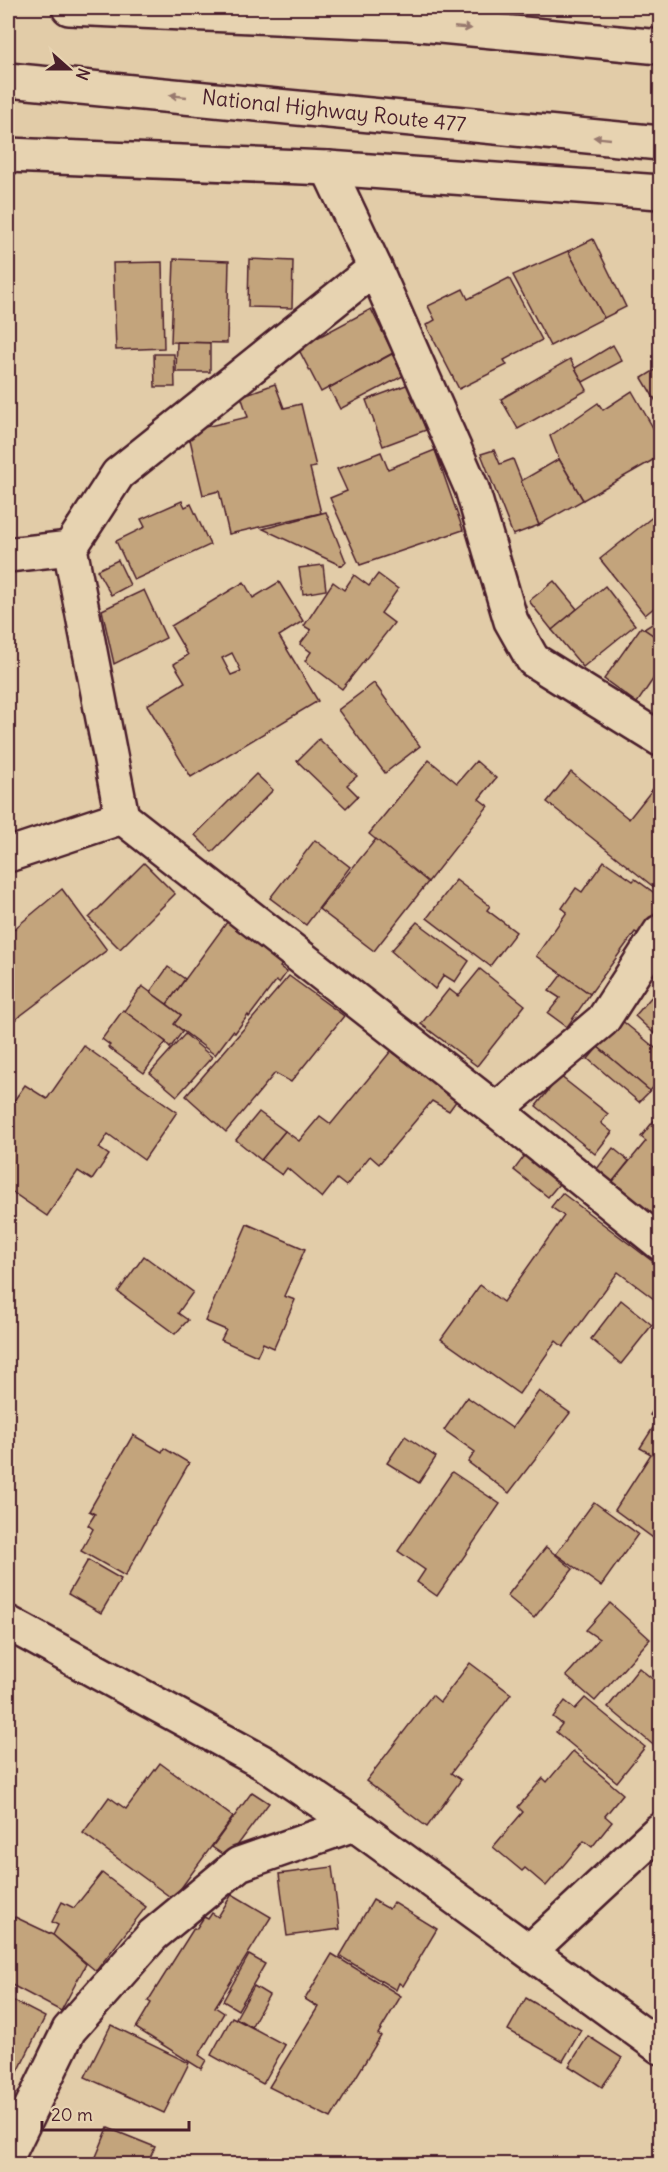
<svg xmlns="http://www.w3.org/2000/svg" width="668" height="2172" font-family="Delius,sans-serif">
<style>
.building{fill:#c3a47c;stroke:#4a1f2b;stroke-width:1.5;fill-rule:evenodd}
.lines{fill:none;stroke-linecap:round;stroke-linejoin:round}
.minor-casing{stroke:#4a1f2b;stroke-width:38}
.highway-casing{stroke:#4a1f2b;stroke-width:38}
.minor{stroke:#e7d3b1;stroke-width:33}
.highway{stroke:#e7d3b1;stroke-width:33}
.oneway{fill:#98796e}
.labels{text-anchor:middle;stroke-width:4.5;stroke-linejoin:round;paint-order:stroke}
.street-label{font-size:21px;fill:#4a1f2b;stroke:#e7d3b1}
</style>
<rect width="100%" height="100%" fill="#e2cca8"/>
<filter id="ink" filterUnits="userSpaceOnUse"><feTurbulence type="fractalNoise" baseFrequency=".0167" numOctaves="2"/><feDisplacementMap in="SourceGraphic" scale="12" xChannelSelector="R" yChannelSelector="G"/><feConvolveMatrix kernelMatrix="1 2 1 2 8 2 1 2 1" color-interpolation-filters="sRGB"/></filter>
<g filter="url(#ink)">
<!-- building -->
<g class="building">
<polygon points="593,239 626,307 604,318 568,251"/>
<polygon points="568,251 604,318 550,346 513,275"/>
<polygon points="174,259 229,261 227,343 171,342"/>
<polygon points="249,259 293,261 292,308 248,307"/>
<polygon points="162,262 164,348 116,350 113,263"/>
<polygon points="509,278 542,340 504,360 507,365 459,389 426,325 435,320 428,306 463,289 468,299"/>
<polygon points="371,309 393,353 321,392 298,348"/>
<polygon points="177,342 210,343 210,372 176,372"/>
<polygon points="613,345 622,361 583,382 575,368"/>
<polygon points="154,354 174,354 175,387 155,387"/>
<polygon points="392,354 403,376 340,409 329,388"/>
<polygon points="570,359 587,390 518,429 501,399"/>
<polygon points="660,367 660,408 642,378"/>
<polygon points="275,384 284,408 301,404 316,467 310,468 321,513 229,534 219,491 203,495 188,431 248,417 241,396"/>
<polygon points="409,384 426,430 383,446 366,400"/>
<polygon points="632,391 660,440 660,456 583,500 559,459 550,436 598,403 603,410"/>
<polygon points="435,450 463,530 360,565 330,498 347,491 337,469 381,452 388,469"/>
<polygon points="494,450 500,464 513,459 539,525 513,535 481,454"/>
<polygon points="559,459 583,500 539,525 521,481"/>
<polygon points="182,501 185,507 191,504 210,545 134,580 116,541 145,527 141,519"/>
<polygon points="660,511 660,603 645,615 600,559"/>
<polygon points="326,512 346,562 342,566 263,529"/>
<polygon points="118,560 130,585 111,595 97,570"/>
<polygon points="323,565 326,590 303,594 299,568"/>
<polygon points="378,574 398,589 381,613 394,623 342,689 305,661 311,652 300,644 311,630 304,626 333,582 344,590 354,575 369,586"/>
<polygon points="554,581 577,609 552,630 529,601"/>
<path d="M244 582 253 598 279 582 303 621 279 636 318 701 191 777 147 705 185 682 174 664 188 655 171 626ZM232 653 241 671 231 675 222 658Z"/>
<polygon points="605,586 635,625 583,667 552,630"/>
<polygon points="144,590 166,638 114,664 102,610"/>
<polygon points="660,619 660,640 644,629"/>
<polygon points="641,627 660,640 660,669 637,703 604,679"/>
<polygon points="374,683 420,746 385,773 338,710"/>
<polygon points="319,739 357,776 347,785 358,796 346,808 297,761"/>
<polygon points="429,760 457,783 476,761 496,778 479,799 488,806 428,882 369,834"/>
<polygon points="571,772 629,819 660,780 660,892 547,802"/>
<polygon points="256,774 273,790 212,852 195,835"/>
<polygon points="376,839 428,882 374,951 319,909"/>
<polygon points="315,840 350,867 306,925 270,898"/>
<polygon points="604,861 633,881 635,879 660,897 660,906 640,935 635,932 590,994 536,956 567,912 562,908 576,888 582,892"/>
<polygon points="144,863 175,894 120,949 89,918"/>
<polygon points="456,880 490,906 487,910 516,932 490,966 427,918"/>
<polygon points="62,889 107,950 8,1025 8,934"/>
<polygon points="227,922 282,964 280,967 287,972 279,983 276,981 249,1017 248,1015 235,1033 233,1031 215,1055 174,1024 181,1015 167,1004"/>
<polygon points="417,922 469,961 455,982 444,975 435,989 391,951"/>
<polygon points="168,967 185,979 167,1004 150,992"/>
<polygon points="480,969 525,1005 477,1066 421,1024 449,989 458,996"/>
<polygon points="562,974 590,994 567,1027 548,1013 560,998 549,991"/>
<polygon points="289,976 344,1016 291,1082 275,1073 226,1132 186,1096"/>
<polygon points="142,986 181,1015 174,1024 183,1031 170,1048 166,1044 166,1042 124,1011"/>
<polygon points="660,987 660,1039 635,1016"/>
<polygon points="123,1010 166,1042 144,1073 108,1047 110,1045 102,1039"/>
<polygon points="620,1019 660,1052 660,1079 650,1091 598,1047"/>
<polygon points="185,1034 212,1057 177,1096 150,1073"/>
<polygon points="84,1046 177,1112 144,1160 108,1134 99,1148 109,1155 92,1180 78,1171 47,1216 8,1189 8,1109 25,1085 47,1099"/>
<polygon points="598,1047 650,1091 639,1102 588,1059"/>
<polygon points="391,1051 457,1100 449,1111 432,1101 379,1164 370,1156 346,1186 337,1179 322,1198 287,1168 282,1175 261,1160 285,1131 299,1141 320,1116 331,1124"/>
<polygon points="560,1076 608,1114 601,1123 612,1132 595,1154 536,1106"/>
<polygon points="259,1112 285,1131 261,1160 236,1140"/>
<polygon points="660,1113 660,1221 650,1213 646,1216 609,1186 646,1141 641,1137"/>
<polygon points="613,1148 629,1161 609,1186 593,1174"/>
<polygon points="529,1150 564,1178 548,1197 514,1170"/>
<polygon points="562,1193 660,1267 660,1299 658,1302 618,1272 563,1347 556,1341 519,1394 441,1339 480,1285 503,1302 564,1216 551,1207"/>
<polygon points="247,1224 305,1249 284,1296 295,1300 274,1348 263,1343 257,1356 221,1340 226,1330 205,1321"/>
<polygon points="144,1256 193,1292 178,1313 188,1320 175,1334 118,1292"/>
<polygon points="621,1300 652,1325 621,1364 591,1339"/>
<polygon points="539,1391 570,1413 509,1493 468,1462 475,1452 444,1430 467,1397 512,1428"/>
<polygon points="660,1400 660,1543 615,1510 651,1454 640,1448 658,1420 650,1415"/>
<polygon points="133,1435 162,1452 164,1448 189,1463 125,1576 81,1551 93,1529 88,1525 95,1514 89,1511"/>
<polygon points="405,1436 436,1457 419,1483 387,1463"/>
<polygon points="452,1472 500,1504 437,1596 417,1582 425,1570 398,1551"/>
<polygon points="594,1502 638,1534 601,1586 556,1554"/>
<polygon points="546,1547 573,1569 534,1618 507,1596"/>
<polygon points="88,1560 121,1579 101,1613 68,1594"/>
<polygon points="610,1603 650,1639 595,1701 566,1676 599,1639 586,1630"/>
<polygon points="470,1663 511,1694 451,1773 461,1780 427,1827 366,1781 432,1695 440,1702"/>
<polygon points="639,1668 660,1685 660,1746 658,1749 608,1707"/>
<polygon points="585,1698 645,1747 617,1782 556,1732 562,1724 553,1717 565,1701 575,1709"/>
<polygon points="573,1751 623,1794 605,1816 612,1822 592,1847 584,1841 546,1886 525,1868 522,1871 493,1847 523,1812 518,1807 543,1778 547,1782"/>
<polygon points="160,1763 233,1817 173,1899 83,1833 109,1797 126,1809"/>
<polygon points="252,1792 269,1803 228,1858 212,1847"/>
<polygon points="332,1867 340,1929 287,1936 279,1874"/>
<polygon points="102,1873 146,1907 96,1971 53,1935 58,1925 52,1922 62,1902 74,1908"/>
<polygon points="232,1894 271,1917 215,2007 224,2013 199,2055 206,2060 201,2069 136,2028 151,2003 148,2001 194,1928 196,1929 204,1917 208,1919 212,1913 218,1917"/>
<polygon points="373,1900 389,1909 393,1902 437,1929 403,1986 399,1983 396,1990 340,1956"/>
<polygon points="15,1917 53,1935 86,1964 61,2011 8,1983 8,1932"/>
<polygon points="332,1954 401,1996 378,2034 381,2036 331,2118 269,2087 318,2007 305,1999"/>
<polygon points="249,1955 265,1964 238,2010 223,2001"/>
<polygon points="254,1986 269,1995 251,2027 236,2018"/>
<polygon points="8,1998 45,2017 8,2092"/>
<polygon points="526,1998 581,2030 563,2061 508,2030"/>
<polygon points="232,2017 285,2045 263,2084 211,2055"/>
<polygon points="111,2025 189,2063 164,2113 85,2077"/>
<polygon points="588,2036 622,2058 602,2087 569,2066"/>
<polygon points="108,2128 155,2147 147,2164 93,2164"/>
</g>
<g class="lines">
<!-- minor casing -->
<g class="minor-casing">
<g id="minor">
<polyline points="8,155 328,168 660,192"/>
<polyline points="328,168 375,268 472,489 511,621 533,660 660,739"/>
<polyline points="8,555 70,548"/>
<polyline points="122,817 496,1110 660,1243"/>
<polyline points="8,855 122,817 70,548 118,474 375,268"/>
<polyline points="496,1110 603,1020 660,932"/>
<polyline points="8,1623 264,1763 354,1824 660,2047"/>
<polyline points="530,1951 660,1830"/>
<polyline points="8,2155 69,2030 153,1935 239,1864 354,1824"/>
</g>
</g>
<!-- highway casing -->
<g class="highway-casing">
<g id="highway">
<polyline points="69,8 409,23 660,47"/>
<polyline points="8,80 660,143"/>
</g>
</g>
<!-- minor -->
<use href="#minor" class="minor"/>
<!-- highway -->
<use href="#highway" class="highway"/>
</g>
<!-- one-way arrows -->
<defs><path id="oneway-solid" d="M-6-.8H1V-3.2L6.5 0L1 3.2V.8H-6Z" transform="scale(1.5)"/></defs>
<g class="oneway">
<use href="#oneway-solid" transform="translate(463 28) rotate(5)"/>
<use href="#oneway-solid" transform="translate(178 96) rotate(-174)"/>
<use href="#oneway-solid" transform="translate(602 138) rotate(-174)"/>
</g>
</g>
<g class="labels">
<!-- street labels -->
<g class="street-label">
<text transform="translate(334 111) rotate(6)" y="7">National Highway Route 477</text>
</g>
</g>
<!-- margin -->
<rect width="668" height="2172" fill="none" stroke="#e7d3b1" stroke-width="30"/>
<rect x="15" y="15" width="638" height="2142" fill="none" stroke="#4a1f2b" stroke-width="2" filter="url(#ink)"/>
<!-- north arrow -->
<g transform="translate(69 69) rotate(111)" stroke="#e7d3b1" stroke-width="4.5" paint-order="stroke">
<path d="M0-4.5L10 22L0 15L-10 22Z" fill="#4a1f2b"/>
<text y="-9" font-size="16" font-weight="bold" text-anchor="middle" fill="#4a1f2b">N</text>
</g>
<!-- scale -->
<path d="M42 2121v9h147v-9" fill="none" stroke="#4a1f2b" stroke-width="3"/>
<text x="51" y="2121" font-size="18" fill="#4a1f2b" stroke="#e7d3b1" stroke-width="4.5" paint-order="stroke">20 m</text>
</svg>
